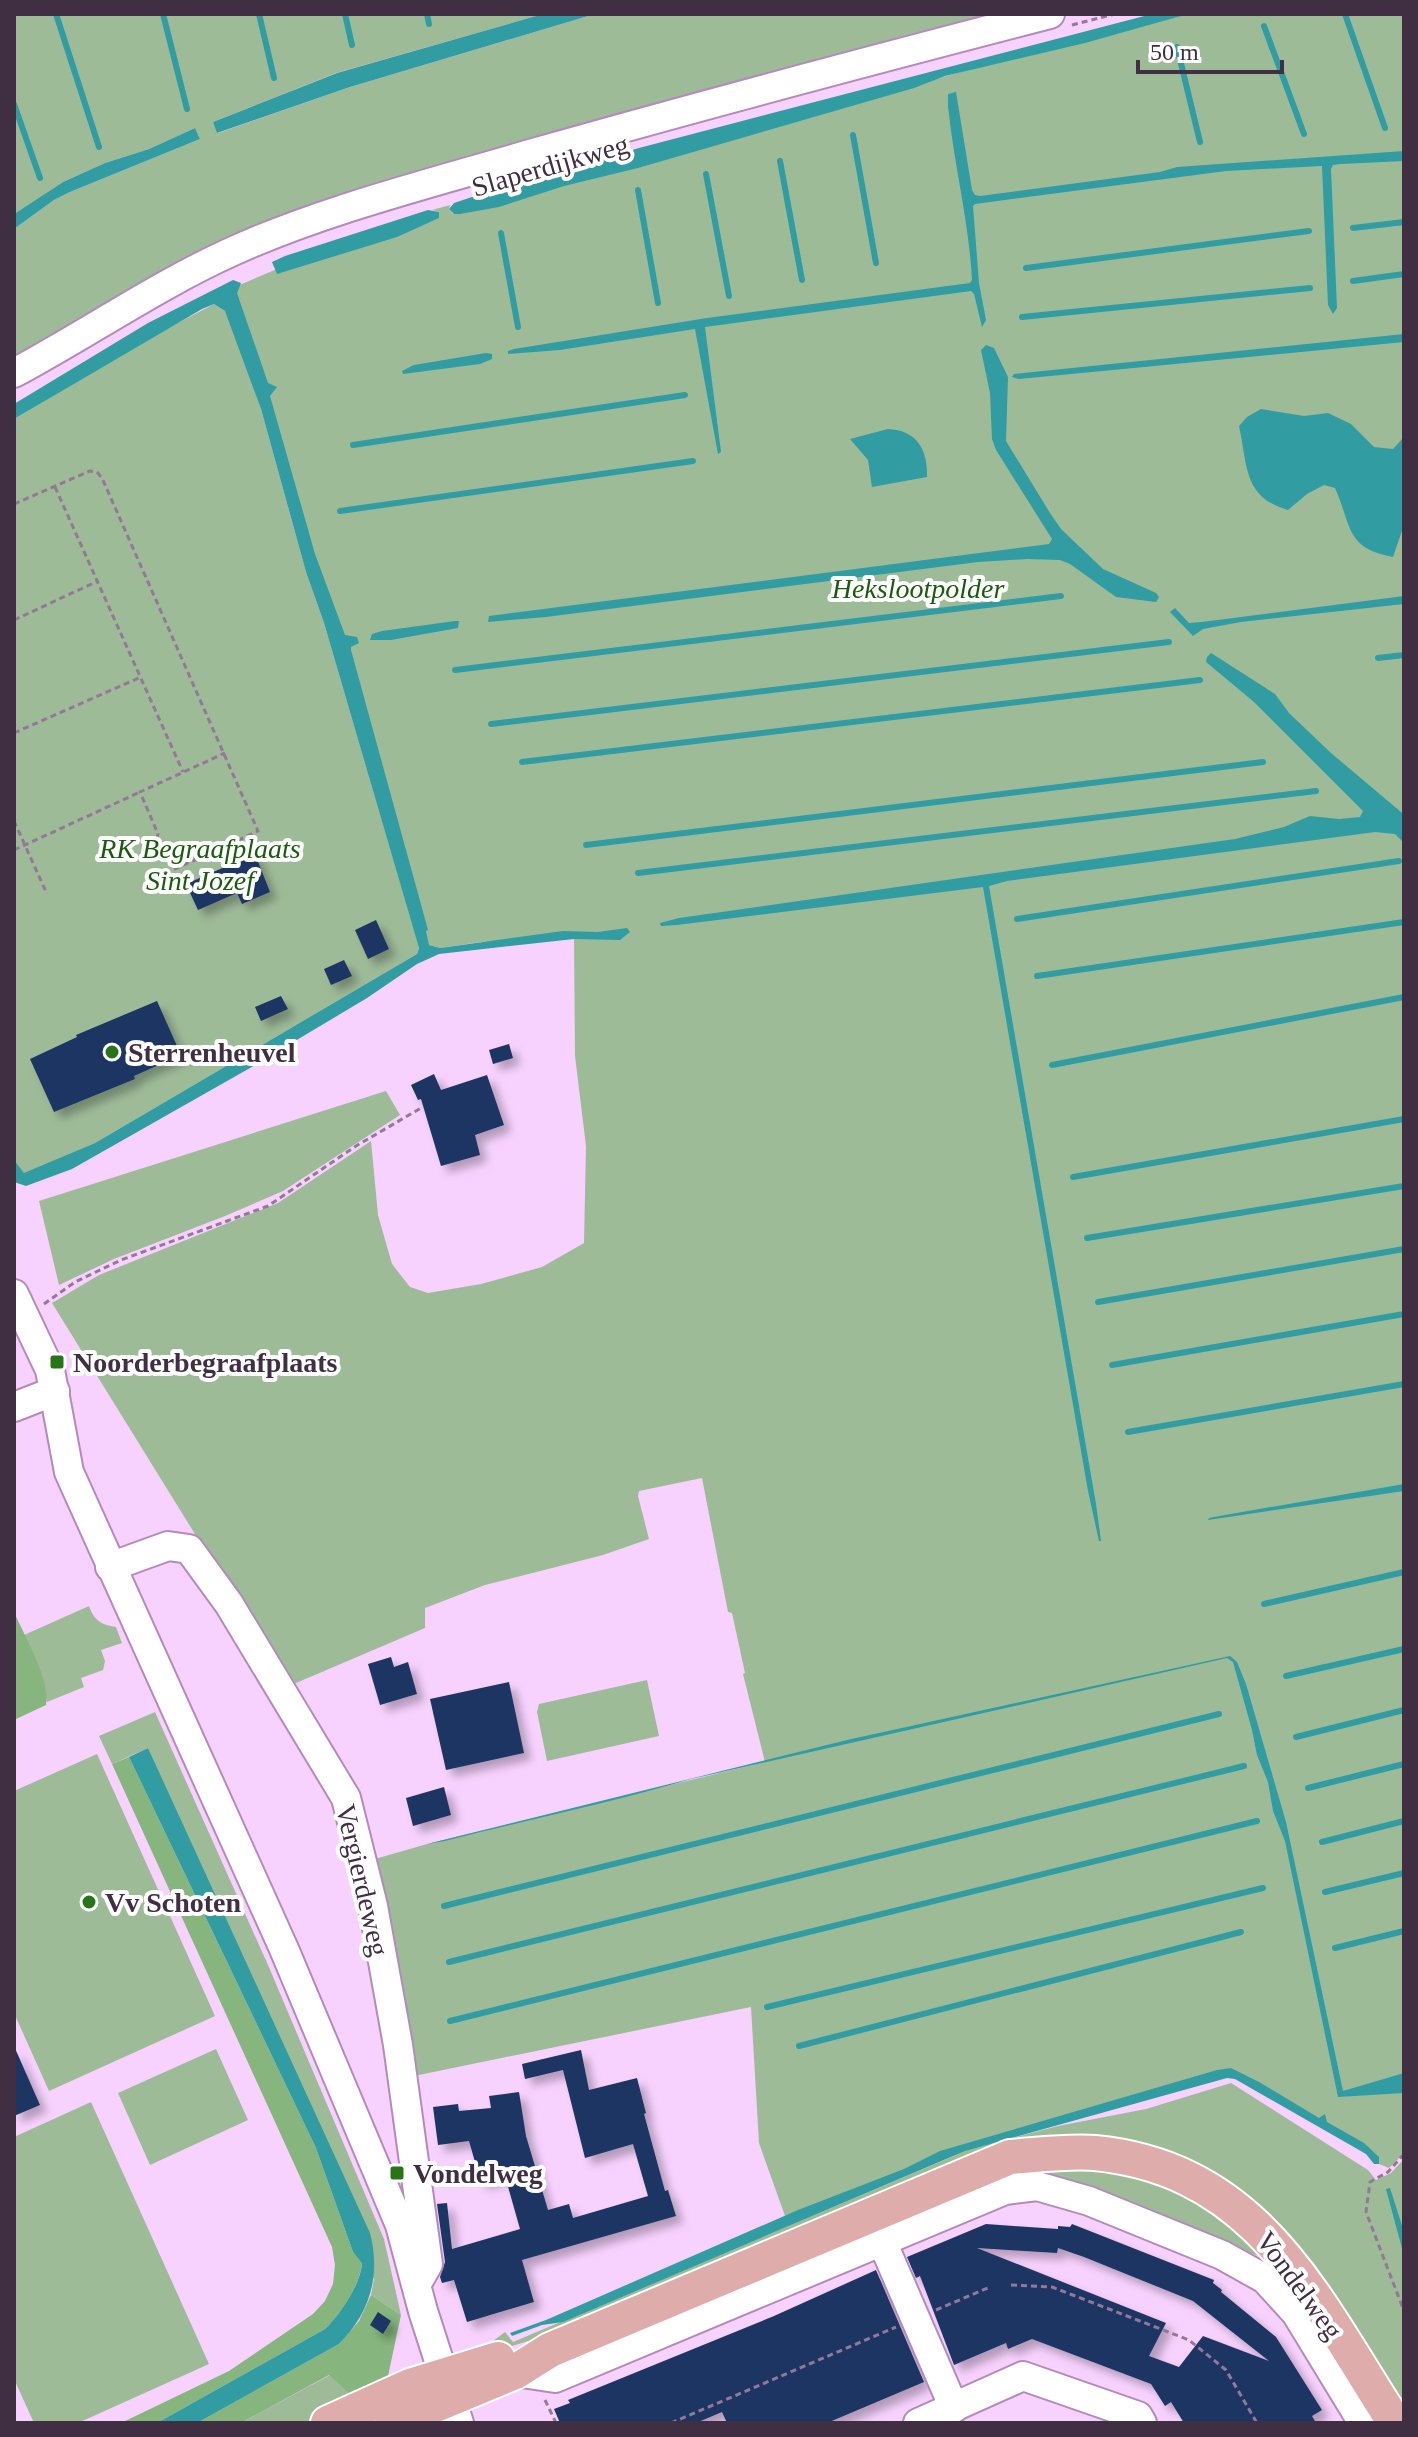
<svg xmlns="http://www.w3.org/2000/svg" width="1418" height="2437" font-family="Georgia,serif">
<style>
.green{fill:#9ebb98}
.forest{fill:#86b57d}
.water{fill:#319ca2}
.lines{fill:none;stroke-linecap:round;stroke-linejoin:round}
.stream{stroke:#319ca2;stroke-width:6}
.building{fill:#1b3664;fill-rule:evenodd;filter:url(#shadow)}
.minor-casing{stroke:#b48abd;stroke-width:32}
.major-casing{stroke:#fff;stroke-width:38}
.path{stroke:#937898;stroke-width:3;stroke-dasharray:6 4;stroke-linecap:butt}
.minor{stroke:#fff;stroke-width:28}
.major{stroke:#ddacab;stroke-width:34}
.poi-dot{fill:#287419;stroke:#fff;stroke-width:3}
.labels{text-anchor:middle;stroke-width:8;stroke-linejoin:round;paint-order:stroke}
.street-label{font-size:28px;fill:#402e43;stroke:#fff}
.park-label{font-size:28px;font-style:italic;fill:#1c5b0f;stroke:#fff}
.poi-label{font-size:28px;font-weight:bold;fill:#402e43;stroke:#fff;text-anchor:start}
</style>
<defs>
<filter id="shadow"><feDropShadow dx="7" dy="7" stdDeviation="4" flood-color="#0004"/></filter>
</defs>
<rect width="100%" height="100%" fill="#f7d2fe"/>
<!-- green -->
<g class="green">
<polygon points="14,14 543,14 336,73 213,122 218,133 350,87 595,14 1009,14 369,190 14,362 14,229 54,200 70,192 200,139 195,128 149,149 105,163 63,182 14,214"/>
<polygon points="1168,14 1404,14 1404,2153 1389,2168 1379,2164 1370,2152 1233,2075 985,2145 1058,2126 1146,2109 1231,2083 1368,2170 1376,2180 1391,2173 1404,2159 1404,2420 1266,2218 1078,2142 538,2338 496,2351 493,2341 505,2332 513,2342 961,2153 785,2216 759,2143 751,2007 409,2077 368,1861 427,1844 765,1762 743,1674 745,1673 732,1613 728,1612 702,1478 639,1491 638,1496 649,1539 603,1555 485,1585 425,1608 425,1628 289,1686 52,1303 99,1275 278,1203 371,1141 378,1215 392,1264 410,1287 428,1293 481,1284 542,1267 584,1243 586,1146 575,1056 574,939 481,942 440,948 429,945 277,445 223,292 322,250 439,212 432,210 450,205 449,209 453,214"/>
<polygon points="214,304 225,311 234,330 261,409 306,572 324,623 419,947 417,954 95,1143 24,1174 14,1160 14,419 157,334"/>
<polygon points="386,1091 400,1115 283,1191 225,1216 114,1259 59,1285 39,1201"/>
<path d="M89 1606C94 1620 101 1625 116 1627L122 1643 101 1650 105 1661 103 1670 81 1678 84 1687 47 1702 39 1668 24 1635Z"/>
<polygon points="647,1680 659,1736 547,1761 537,1712 539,1704"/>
<polygon points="155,1712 268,1965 384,2239 401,2315 371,2295 374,2279 148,1748 112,1764 99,1736"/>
<polygon points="97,1754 215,2016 49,2091 14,2013 14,1791"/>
<polygon points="216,2049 248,2120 150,2165 118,2093"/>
<polygon points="91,2102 209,2364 78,2423 34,2423 14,2379 14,2137"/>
<path d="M1061 2165C1113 2170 1173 2179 1216 2212 1234 2226 1250 2244 1267 2259L1031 2171Z"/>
<polygon points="330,2375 357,2401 305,2423 241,2423"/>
</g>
<!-- forest -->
<g class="forest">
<path d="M14 1612C24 1635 51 1681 46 1705L14 1720Z"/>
<path d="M129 1757 316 2148 353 2252 362 2262C361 2283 341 2314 325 2329L157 2423H121L229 2371 313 2314 325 2301 333 2284 335 2265 332 2247 112 1764Z"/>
<polygon points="371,2295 401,2315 385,2390 357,2401 329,2375 241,2423 197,2423 339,2344 359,2321"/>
</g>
<!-- water -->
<g class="water">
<polygon points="543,14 595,14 350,87 217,133 213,122 337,73"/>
<polygon points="1152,14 1188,14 1085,43 945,76 914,88 638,168 564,186 499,207 460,214 454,214 449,209 454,203 472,197 639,148"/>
<path d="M956 92 972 190 975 195 980 196 1160 172 1177 167 1404 151V161L1341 164 1333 165 1331 169 1337 308 1333 314 1328 305 1322 166 1226 171 975 204 973 206 979 283 986 320 982 327 974 294 971 291 705 327 721 452 718 454 695 329 560 350 508 354V351L514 349 707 318 970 283 972 280C969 221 954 165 948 106V94Z"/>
<polygon points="195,128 200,139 70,192 54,200 14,229 14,214 63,182 105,163 149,149"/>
<polygon points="428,210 439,212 439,218 397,237 277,274 272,262 285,256"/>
<polygon points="233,280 241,283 237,293 268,383 277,387 270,396 315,554 345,635 357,637 359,643 351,647 351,650 428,930 426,931 429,945 440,948 563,931 598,932 627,928 630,932 620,940 574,939 439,954 417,964 367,998 250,1068 72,1169 26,1186 14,1182 14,1160 24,1173 95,1143 417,954 419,948 324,623 306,572 261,409 225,311 214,304 202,309 14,419 14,404 148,323"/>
<polygon points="1404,334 1404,342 1019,379 1012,377 1014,374"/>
<polygon points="986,345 994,348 1008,377 1006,441 1050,513 1061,529 1103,569 1156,593 1159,597 1156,602 1116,597 1070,564 1060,560 1027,559 978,562 546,617 488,622 489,616 497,615 1049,544 1052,539 996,450 992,439 990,393 981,350"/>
<polygon points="486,353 492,354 492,359 480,364 403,374 402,371 414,365"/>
<path d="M1261 409 1304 416 1328 413 1351 424 1374 447 1393 449 1404 437V525L1393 557C1345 548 1352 526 1335 488L1324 485 1307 494 1288 510C1243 497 1248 467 1239 426L1247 417Z"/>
<path d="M888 429C917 430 928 450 927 477L872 487 868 460 850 439Z"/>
<polygon points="1404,596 1404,604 1241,622 1203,629 1193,636 1170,612 1175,608 1189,623 1202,622"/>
<polygon points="455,621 459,621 458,628 391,640 370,640 372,634 382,631"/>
<polygon points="1211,653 1275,694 1289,713 1331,753 1401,812 1404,815 1404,843 1395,834 1375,832 1007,881 989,886 1096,1504 1101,1541 1099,1541 1088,1491 983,887 677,925 661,926 660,923 679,918 1235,839 1284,827 1310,816 1339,819 1360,817 1363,811 1254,702 1206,662 1207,657"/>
<polygon points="1404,1484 1404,1491 1208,1520 1209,1518 1225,1515"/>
<path d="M1230 1656 1237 1662 1246 1684 1286 1822 1343 2091 1404 2073V2093L1338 2097 1285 1841 1273 1811 1268 1782 1257 1755 1252 1730 1233 1662 1227 1658 691 1779C610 1803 527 1820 445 1841L427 1844 847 1740Z"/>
<path d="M148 1748 370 2233C381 2276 370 2313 339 2344L197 2423H157L325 2329C341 2314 361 2283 362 2263L353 2252 316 2148 129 1757Z"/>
<polygon points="1231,2068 1259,2082 1319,2118 1325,2114 1327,2122 1364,2143 1379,2157 1379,2164 1374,2164 1366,2154 1235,2079 1227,2078 965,2151 563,2322 542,2325 512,2336 510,2333 546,2320 798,2210 904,2169 940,2151 1217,2070"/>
<polygon points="1390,2188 1404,2232 1404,2256 1386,2189"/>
</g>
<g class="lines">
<!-- stream -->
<g class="stream">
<polyline points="56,14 99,147"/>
<polyline points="163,14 187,109"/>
<polyline points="259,14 274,78"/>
<polyline points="345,14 352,45"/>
<polyline points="427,14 429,24"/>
<polyline points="1345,14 1385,128"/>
<polyline points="1264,26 1304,134"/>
<polyline points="1177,47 1200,142"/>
<polyline points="14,104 40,178"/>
<polyline points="853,135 876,263"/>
<polyline points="780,161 802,280"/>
<polyline points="706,174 729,296"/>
<polyline points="638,190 658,303"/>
<polyline points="1353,228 1404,222"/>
<polyline points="501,233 518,327"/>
<polyline points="1026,268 1309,231"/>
<polyline points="1353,281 1404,274"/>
<polyline points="1022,317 1310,288"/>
<polyline points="353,445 685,395"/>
<polyline points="340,511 693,461"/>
<polyline points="1378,658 1404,655"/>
<polyline points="455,670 1061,596"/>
<polyline points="491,724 1169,642"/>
<polyline points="522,762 1200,680"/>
<polyline points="586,845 1263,762"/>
<polyline points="638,873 1316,791"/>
<polyline points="1017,919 1399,861"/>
<polyline points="1037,976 1404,922"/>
<polyline points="1052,1065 1404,997"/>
<polyline points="1073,1177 1404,1119"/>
<polyline points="1087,1238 1404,1186"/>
<polyline points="1098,1302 1404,1249"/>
<polyline points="1112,1365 1404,1314"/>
<polyline points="1128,1432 1404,1384"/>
<polyline points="1264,1604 1404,1572"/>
<polyline points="1286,1676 1404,1649"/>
<polyline points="1296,1737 1404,1710"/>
<polyline points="1308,1788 1404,1764"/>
<polyline points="1322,1842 1404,1821"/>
<polyline points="1325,1892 1404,1873"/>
<polyline points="444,1906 1219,1714"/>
<polyline points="1335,1948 1404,1931"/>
<polyline points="449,1962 1244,1766"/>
<polyline points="767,2007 1263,1888"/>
<polyline points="450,2021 1257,1821"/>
<polyline points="799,2046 1241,1932"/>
</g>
</g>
<!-- building -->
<g class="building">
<polygon points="248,843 253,854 255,854 270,892 242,904 237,893 198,910 186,884 227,866 220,854"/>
<polygon points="376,920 389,949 368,959 355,930"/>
<polygon points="344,960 352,976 331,985 324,969"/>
<polygon points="281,996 288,1009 261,1021 255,1007"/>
<polygon points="157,1001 181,1055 134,1076 135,1079 54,1112 30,1059 77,1037 76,1035"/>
<polygon points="509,1044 513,1058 493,1064 489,1050"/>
<polygon points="434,1074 441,1090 487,1075 504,1125 475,1135 480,1155 441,1166 421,1099 418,1100 411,1085"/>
<polygon points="391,1657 394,1667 408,1662 417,1694 380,1705 368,1664"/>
<polygon points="509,1682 524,1753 446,1770 430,1699"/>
<polygon points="444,1787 451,1815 413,1826 406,1798"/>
<polygon points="14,2046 40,2105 14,2116"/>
<polygon points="581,2050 589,2090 637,2078 646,2113 644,2114 665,2191 668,2190 676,2216 522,2260 534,2302 467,2322 454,2280 442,2283 440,2277 445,2262 437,2204 447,2203 452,2249 520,2229 505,2176 481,2183 469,2141 438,2145 433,2107 458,2104 459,2111 491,2108 489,2096 519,2092 526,2136 548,2210 569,2204 573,2218 648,2196 633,2144 585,2158 563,2070 525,2079 522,2064"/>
<path d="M986 2224 1058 2229V2226L1070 2227 1072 2224 1214 2280 1213 2283 1222 2290 1221 2292 1276 2337 1322 2410 1312 2416 1316 2423H1184L1171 2402 1165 2406 1151 2384 1032 2339 1008 2349 1006 2343 954 2365 920 2276 916 2278 907 2257ZM977 2248 1057 2253 1058 2248 1084 2257 1193 2301 1269 2361 1203 2336 1179 2367 1149 2356 1166 2323Z"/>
<polygon points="876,2270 924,2382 827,2423 727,2423 722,2412 696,2423 560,2423 554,2409 570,2403 568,2400 774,2316"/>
<polygon points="378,2312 391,2321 383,2334 370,2325"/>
</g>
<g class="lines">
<!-- minor casing -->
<g class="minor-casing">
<g id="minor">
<path d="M14 373C87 334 156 286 231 252 323 210 432 183 530 154 703 105 876 59 1050 14"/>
<polyline points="14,1294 50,1370 69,1472 284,1949 400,2225 423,2311 459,2423"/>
<polyline points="14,1407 55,1391"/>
<polyline points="110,1567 168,1546 189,1549 229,1604 346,1798 373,1906 398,2045 428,2264 420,2278"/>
<polyline points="881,2239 954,2408"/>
<polyline points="515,2372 555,2378 1005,2190 1037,2186 1089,2201 1222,2255 1265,2279 1296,2313 1363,2423"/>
<polyline points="918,2423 1023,2376 1138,2416 1142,2423"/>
</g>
</g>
<!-- major casing -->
<g class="major-casing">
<g id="major">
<polyline points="328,2423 410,2386 498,2359"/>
<path d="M392 2423 515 2372 550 2350 1010 2157C1038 2155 1067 2151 1095 2153 1259 2169 1315 2300 1395 2423"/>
</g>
</g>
<!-- path -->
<g class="path">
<polyline points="1072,25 1115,14"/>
<polyline points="55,487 183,772"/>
<polyline points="14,504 90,471 97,472 102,478 258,831 166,873"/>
<polyline points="14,620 98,581"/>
<polyline points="14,733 141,677"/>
<polyline points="14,821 47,894"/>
<polyline points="154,849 158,834 140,792 225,753"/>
<polyline points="14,850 140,792"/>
<polyline points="44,1304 75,1282 121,1260 268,1206 356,1146 421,1108"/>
<polyline points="1404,2154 1388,2172 1370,2182 1366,2212 1404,2311"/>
<polyline points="1011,2285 1052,2287 1189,2340 1226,2370 1257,2423"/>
<polyline points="936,2310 990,2287"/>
<polyline points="545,2400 556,2423"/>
<polyline points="671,2423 896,2327"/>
</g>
<!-- minor -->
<use href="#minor" class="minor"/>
<!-- major -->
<use href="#major" class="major"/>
</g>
<!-- markers -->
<g class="poi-dot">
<circle cx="112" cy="1052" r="8"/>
<rect x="49" y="1354" width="16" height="16" rx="4"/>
<circle cx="89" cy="1902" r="8"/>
<rect x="389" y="2165" width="16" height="16" rx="4"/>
</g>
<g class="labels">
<!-- street labels -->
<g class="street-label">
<text transform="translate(550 165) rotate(-16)" y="10">Slaperdijkweg</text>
<text transform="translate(363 1880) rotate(77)" y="10">Vergierdeweg</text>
<text transform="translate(1300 2285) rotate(54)" y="10">Vondelweg</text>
</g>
<!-- park labels -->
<g class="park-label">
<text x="918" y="598">Hekslootpolder</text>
<text x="200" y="858">RK Begraafplaats<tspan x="200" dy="32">Sint Jozef</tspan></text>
</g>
<!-- poi labels -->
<g class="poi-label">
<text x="128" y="1062">Sterrenheuvel</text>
<text x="73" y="1372">Noorderbegraafplaats</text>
<text x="105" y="1912">Vv Schoten</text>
<text x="413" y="2183">Vondelweg</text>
</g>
</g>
<!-- border -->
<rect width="1418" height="2437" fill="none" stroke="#402e43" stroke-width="32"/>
<!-- scale -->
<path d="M1138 60v12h144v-12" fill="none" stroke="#402e43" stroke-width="4"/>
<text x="1150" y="60" font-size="24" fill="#402e43" stroke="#ffffff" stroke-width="6" paint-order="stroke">50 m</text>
</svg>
